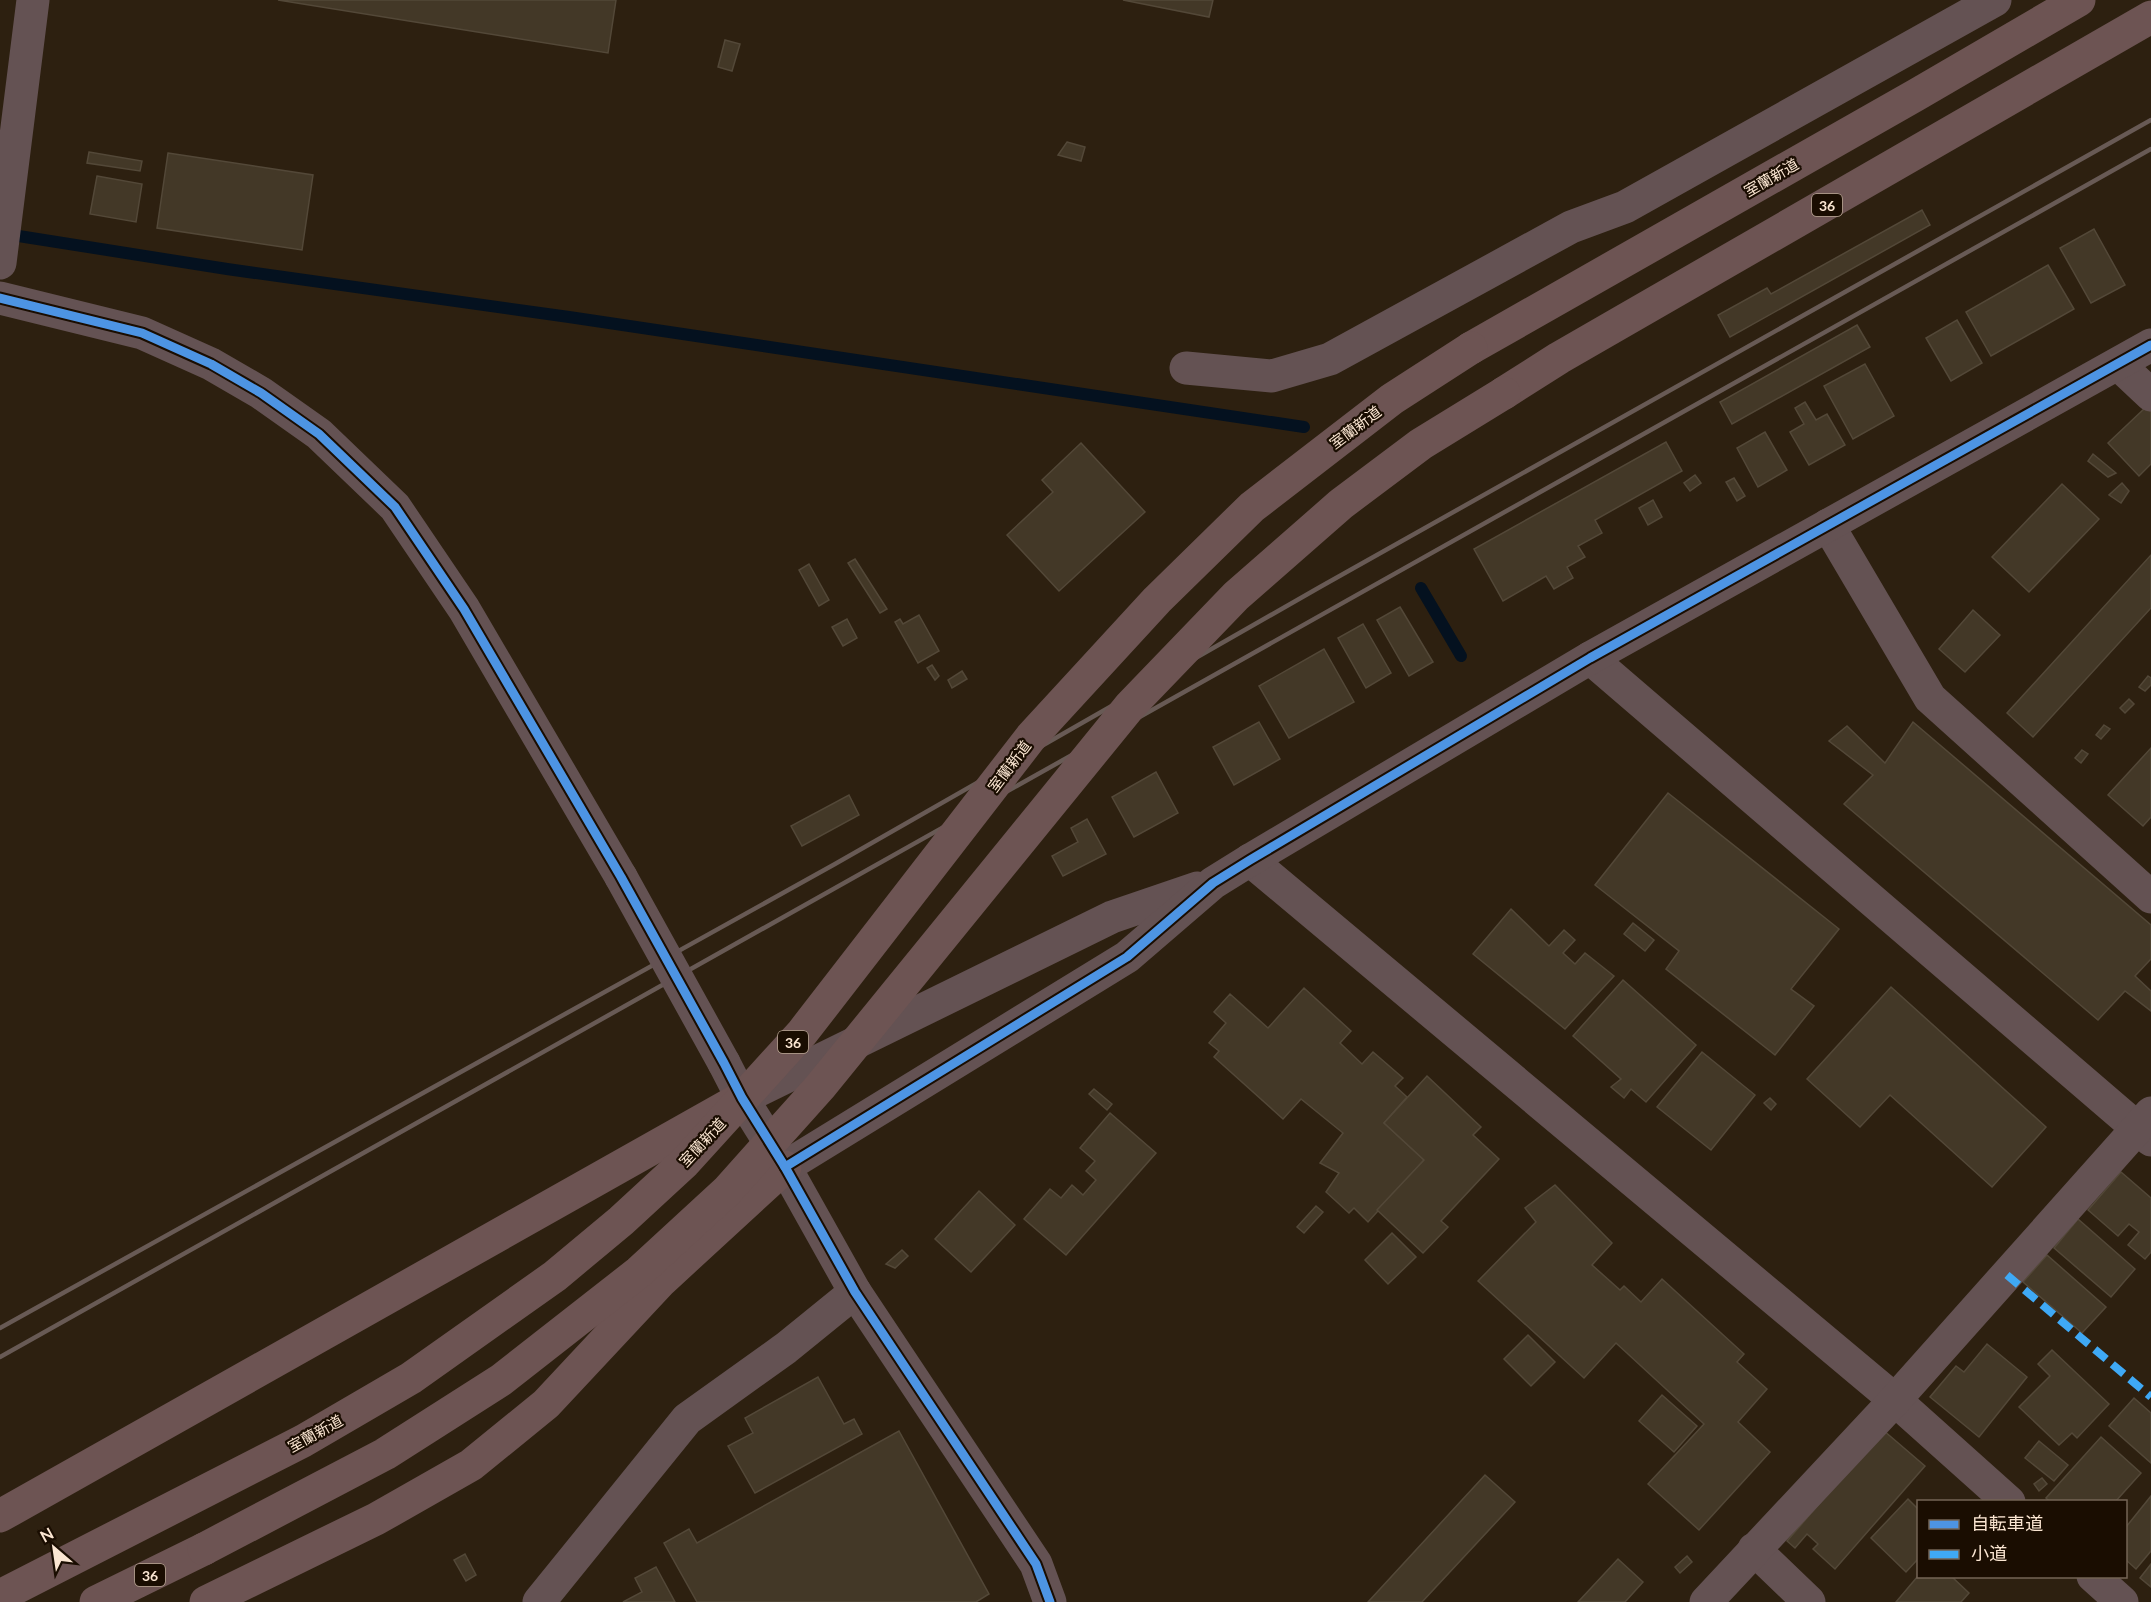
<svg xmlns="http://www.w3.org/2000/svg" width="2151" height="1602" viewBox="0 0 2151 1602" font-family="Lato,'Noto Sans JP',sans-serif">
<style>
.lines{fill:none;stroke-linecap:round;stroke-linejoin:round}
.stream{stroke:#04111f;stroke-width:12}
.building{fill:#433827;stroke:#534838;stroke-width:1.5}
.minor{stroke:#645253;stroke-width:33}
.highway{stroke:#6d5453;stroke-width:33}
.rail{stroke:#685a55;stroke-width:4.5}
.minor-bridge{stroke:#645253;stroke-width:33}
.highway-bridge{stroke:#6d5453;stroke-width:33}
.quiet{stroke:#3fa9f5;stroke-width:8;stroke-dasharray:15 8;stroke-linecap:butt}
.cycleway-casing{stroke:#1a0d01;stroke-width:13}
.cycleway{stroke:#4d94e3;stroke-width:9}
.labels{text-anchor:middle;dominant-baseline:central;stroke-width:4.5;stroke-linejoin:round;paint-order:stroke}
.shield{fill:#1a0d01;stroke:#b8a593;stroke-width:1.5}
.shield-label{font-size:14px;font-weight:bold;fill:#fbe6d2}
.street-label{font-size:15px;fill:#fbe6d2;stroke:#1a0d01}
</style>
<rect width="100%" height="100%" fill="#2d2010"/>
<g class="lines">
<g class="stream">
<polyline points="6,234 227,269 569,317 1304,427"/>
<polyline points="1421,588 1461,656"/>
</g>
</g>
<g class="building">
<polygon points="278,0 616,0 608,53"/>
<polygon points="1123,0 1213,0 1209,17"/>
<polygon points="725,40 740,44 732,71 718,67"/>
<polygon points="1067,142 1085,147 1081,161 1058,155"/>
<polygon points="89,152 142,161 140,171 87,163"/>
<polygon points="168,153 313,175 302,250 157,228"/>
<polygon points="97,176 142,184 136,222 90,214"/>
<polygon points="1922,210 1930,225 1730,337 1718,315 1767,288 1771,294"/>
<polygon points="2094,229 2125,285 2091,303 2060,248"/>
<polygon points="2048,265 2074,309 1991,356 1966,312"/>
<polygon points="1957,320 1982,363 1951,381 1926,338"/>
<polygon points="1857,325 1870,347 1732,424 1720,402"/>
<polygon points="1865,364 1894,416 1853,439 1824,386"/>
<polygon points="1805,402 1816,420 1827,414 1845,445 1809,465 1790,432 1804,424 1795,408"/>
<polygon points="2146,407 2151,412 2151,464 2139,476 2108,443"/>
<polygon points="1765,432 1787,470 1758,487 1737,448"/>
<polygon points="1666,442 1682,471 1595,520 1602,533 1578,546 1585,557 1567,567 1573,578 1554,589 1546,576 1503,601 1474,549"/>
<polygon points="1081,443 1145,512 1059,591 1007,535 1053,492 1042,480"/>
<polygon points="2093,454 2116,473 2108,477 2088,461"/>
<polygon points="1695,475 1701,483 1690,491 1684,483"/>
<polygon points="1734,478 1745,496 1737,501 1726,482"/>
<polygon points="2122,483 2129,491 2121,503 2109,495"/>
<polygon points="2062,484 2099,519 2029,592 1992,557"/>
<polygon points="1653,500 1662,517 1648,525 1639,508"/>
<polygon points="2151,555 2151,608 2033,737 2007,713"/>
<polygon points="855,559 887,609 880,613 848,563"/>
<polygon points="809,564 829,600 819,606 799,570"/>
<polygon points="1400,607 1433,662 1409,676 1377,620"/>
<polygon points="1973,610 2000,635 1965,672 1939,649"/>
<polygon points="919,615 939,651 918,663 895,622 900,619 903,624"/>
<polygon points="847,619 857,638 843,646 832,627"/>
<polygon points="1363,624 1391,673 1366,688 1338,638"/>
<polygon points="1324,649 1354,702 1289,738 1259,686"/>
<polygon points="932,665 939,676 935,680 927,668"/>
<polygon points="962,671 967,679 952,688 948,680"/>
<polygon points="2148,676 2151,678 2151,685 2145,691 2139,687"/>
<polygon points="2129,699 2134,704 2125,713 2120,708"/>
<polygon points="1259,722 1280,759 1234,785 1213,747"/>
<polygon points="1913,722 2151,925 2151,959 2135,976 2151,991 2151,1011 2125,991 2098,1020 1844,804 1873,775 1829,741 1847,726 1885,763"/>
<polygon points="2104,725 2110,729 2101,739 2096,735"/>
<polygon points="2151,748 2151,817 2143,826 2108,795"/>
<polygon points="2082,750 2088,754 2081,763 2075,758"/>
<polygon points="1156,772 1178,813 1134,837 1112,797"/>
<polygon points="1668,793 1839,929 1791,989 1814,1006 1775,1055 1666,969 1679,951 1595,885"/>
<polygon points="849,795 859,815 802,846 791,826"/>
<polygon points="1087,819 1106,854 1063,876 1052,856 1078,842 1071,828"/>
<polygon points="1511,909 1549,946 1564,930 1575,940 1563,953 1575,964 1585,953 1614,976 1565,1029 1473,954"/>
<polygon points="1633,923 1654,940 1645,951 1624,934"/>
<polygon points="1623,980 1696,1045 1646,1102 1631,1089 1624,1098 1611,1087 1621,1079 1573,1036"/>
<polygon points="1891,987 2046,1127 1992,1187 1890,1095 1860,1127 1807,1079"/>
<polygon points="1304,988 1351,1031 1340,1043 1362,1064 1373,1052 1403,1078 1395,1086 1407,1097 1384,1123 1424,1160 1368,1222 1354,1208 1349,1213 1326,1192 1339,1173 1320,1163 1343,1133 1301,1099 1283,1119 1214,1057 1219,1051 1209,1043 1226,1023 1214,1012 1230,994 1268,1028"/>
<polygon points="1702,1052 1755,1095 1711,1150 1657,1107"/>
<polygon points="1427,1076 1481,1127 1473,1135 1499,1159 1441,1221 1448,1227 1423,1253 1377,1210 1424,1160 1384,1123"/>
<polygon points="1094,1089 1112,1104 1107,1110 1089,1094"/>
<polygon points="1770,1098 1776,1104 1771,1110 1764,1103"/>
<polygon points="1110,1113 1156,1153 1066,1255 1024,1219 1050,1189 1061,1198 1072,1185 1083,1195 1096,1180 1086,1171 1095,1161 1080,1148"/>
<polygon points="2121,1172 2151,1198 2151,1252 2145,1259 2128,1245 2139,1232 2129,1224 2118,1236 2088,1210"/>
<polygon points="1555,1185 1612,1243 1592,1265 1620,1290 1624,1286 1641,1302 1662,1279 1744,1354 1737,1362 1767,1389 1738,1422 1770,1452 1699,1530 1648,1484 1704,1424 1616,1343 1584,1378 1478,1281 1536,1222 1525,1208"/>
<polygon points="979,1191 1015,1225 971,1272 935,1239"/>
<polygon points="1316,1206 1323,1212 1304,1233 1297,1227"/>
<polygon points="2078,1219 2135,1269 2111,1297 2054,1248"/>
<polygon points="1392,1233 1416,1257 1388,1284 1365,1260"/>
<polygon points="902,1250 908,1256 895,1268 886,1264"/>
<polygon points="2047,1255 2106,1307 2082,1333 2023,1282"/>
<polygon points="1528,1335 1555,1362 1531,1386 1504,1359"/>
<polygon points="1987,1344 2027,1377 1979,1437 1930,1397 1956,1366 1964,1372"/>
<polygon points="2052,1350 2109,1404 2077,1438 2072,1433 2059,1445 2019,1407 2050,1376 2038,1364"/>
<polygon points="818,1377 844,1424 854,1419 862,1434 755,1493 728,1446 753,1433 745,1418"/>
<polygon points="1662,1395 1697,1426 1674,1452 1639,1421"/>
<polygon points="2134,1398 2151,1413 2151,1463 2109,1426"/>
<polygon points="1883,1430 1925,1466 1835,1569 1813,1549 1818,1544 1807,1534 1795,1548 1787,1541"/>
<polygon points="899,1431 989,1594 976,1602 697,1602 664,1543 689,1529 697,1543"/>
<polygon points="2101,1437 2141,1473 2115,1502 2050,1502 2046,1498"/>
<polygon points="2039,1441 2068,1465 2054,1481 2025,1458"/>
<polygon points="1485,1475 1515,1502 1422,1602 1368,1602"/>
<polygon points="2042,1478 2047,1484 2039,1491 2034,1484"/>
<polygon points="2151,1496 2151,1551 2136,1569 2126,1560 2126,1527"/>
<polygon points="1908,1499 1918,1509 1918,1559 1906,1572 1871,1538"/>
<polygon points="465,1554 476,1575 466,1581 454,1560"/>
<polygon points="1687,1556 1692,1562 1680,1573 1675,1567"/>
<polygon points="1618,1559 1643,1582 1625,1602 1578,1602"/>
<polygon points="2151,1564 2151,1587 2140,1578"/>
<polygon points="656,1567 675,1602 623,1602 642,1592 635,1578"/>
<polygon points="1918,1576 1951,1576 1969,1593 1961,1602 1896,1602"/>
</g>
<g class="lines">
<g class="minor">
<polyline points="0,263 33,0"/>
<polyline points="0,298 142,333 211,364 261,393 319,434 395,507 464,609 621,877"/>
<polyline points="2118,364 2151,395"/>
<polyline points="1186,368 1272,376 1330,359 1571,227 1625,207 1995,0"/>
<polyline points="1828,525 1930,698 2151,897"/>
<polyline points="1590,658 2151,1140"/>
<polyline points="1250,860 1895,1400 2009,1502"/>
<polyline points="724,1063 742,1098 785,1167 855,1292 1036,1564 1050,1602"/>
<polyline points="743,1098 1112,917 1197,888"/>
<polyline points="785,1167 1127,957 1213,883 1250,860 1590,658 2151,345"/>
<polyline points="1754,1549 1809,1602"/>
<polyline points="2093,1576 2122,1602"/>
<polyline points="539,1602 687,1419 786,1348 855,1292"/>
<polyline points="1706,1602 1895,1400 2151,1113"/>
</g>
<g class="highway">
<polyline points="1471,348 1916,95 2079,0"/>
<polyline points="1504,393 1559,358 2151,17"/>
<polyline points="0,1516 738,1100"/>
<polyline points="96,1602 204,1549"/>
<polyline points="206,1602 376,1519 471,1465 546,1404 661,1281 785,1167"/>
</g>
<g class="rail">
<polyline points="0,1328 835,864 1320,587 2151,120"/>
<polyline points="0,1357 2151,149"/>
</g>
<polyline class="minor-bridge" points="621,877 724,1063"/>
<g class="highway-bridge">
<polyline points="204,1549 385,1454 501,1380 639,1272 727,1191 820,1087 1130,706 1236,596 1341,504 1421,444 1504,393"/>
<polyline points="0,1596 303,1441 411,1378 555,1276 621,1221 685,1162 802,1033 1031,737 1157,600 1252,507 1392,399 1471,348"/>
</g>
<polyline class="quiet" points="2007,1275 2151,1397"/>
<g class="cycleway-casing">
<g id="cycleway">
<polyline points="0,298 142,333 211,364 261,393 319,434 395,507 464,609 621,877 724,1063 742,1098 785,1167 855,1292 1036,1564 1050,1602"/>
<polyline points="785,1167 1127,957 1213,883 1250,860 1590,658 2151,345"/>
</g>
</g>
<use href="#cycleway" class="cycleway"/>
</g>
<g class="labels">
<g class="shield">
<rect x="1812" y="194" width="30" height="22" rx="4.5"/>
<rect x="778" y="1031" width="30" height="22" rx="4.5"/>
<rect x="135" y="1564" width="30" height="22" rx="4.5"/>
</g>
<g class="shield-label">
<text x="1827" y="205">36</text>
<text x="793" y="1042">36</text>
<text x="150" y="1575">36</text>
</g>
<g class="street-label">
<text transform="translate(1771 177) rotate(-30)">室蘭新道</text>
<text transform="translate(1355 427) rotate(-37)">室蘭新道</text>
<text transform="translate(1009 766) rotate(-53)">室蘭新道</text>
<text transform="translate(702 1142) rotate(-47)">室蘭新道</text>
<text transform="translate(315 1433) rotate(-29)">室蘭新道</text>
</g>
</g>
<rect x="1917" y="1500" width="210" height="78" fill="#1a0d01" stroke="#746455" stroke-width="1.5"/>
<rect x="1929" y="1520" width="30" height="9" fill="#4d94e3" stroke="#746455" stroke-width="1.5"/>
<text x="1971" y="1530" font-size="18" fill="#fbe6d2">自転車道</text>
<rect x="1929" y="1550" width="30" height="9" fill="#3fa9f5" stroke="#746455" stroke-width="1.5"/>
<text x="1971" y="1560" font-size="18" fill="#fbe6d2">小道</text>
<g transform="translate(54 1548) rotate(331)" stroke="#1a0d01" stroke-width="4.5" paint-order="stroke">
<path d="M0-4.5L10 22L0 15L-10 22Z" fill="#fbe6d2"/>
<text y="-9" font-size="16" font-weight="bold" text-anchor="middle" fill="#fbe6d2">N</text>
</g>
</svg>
